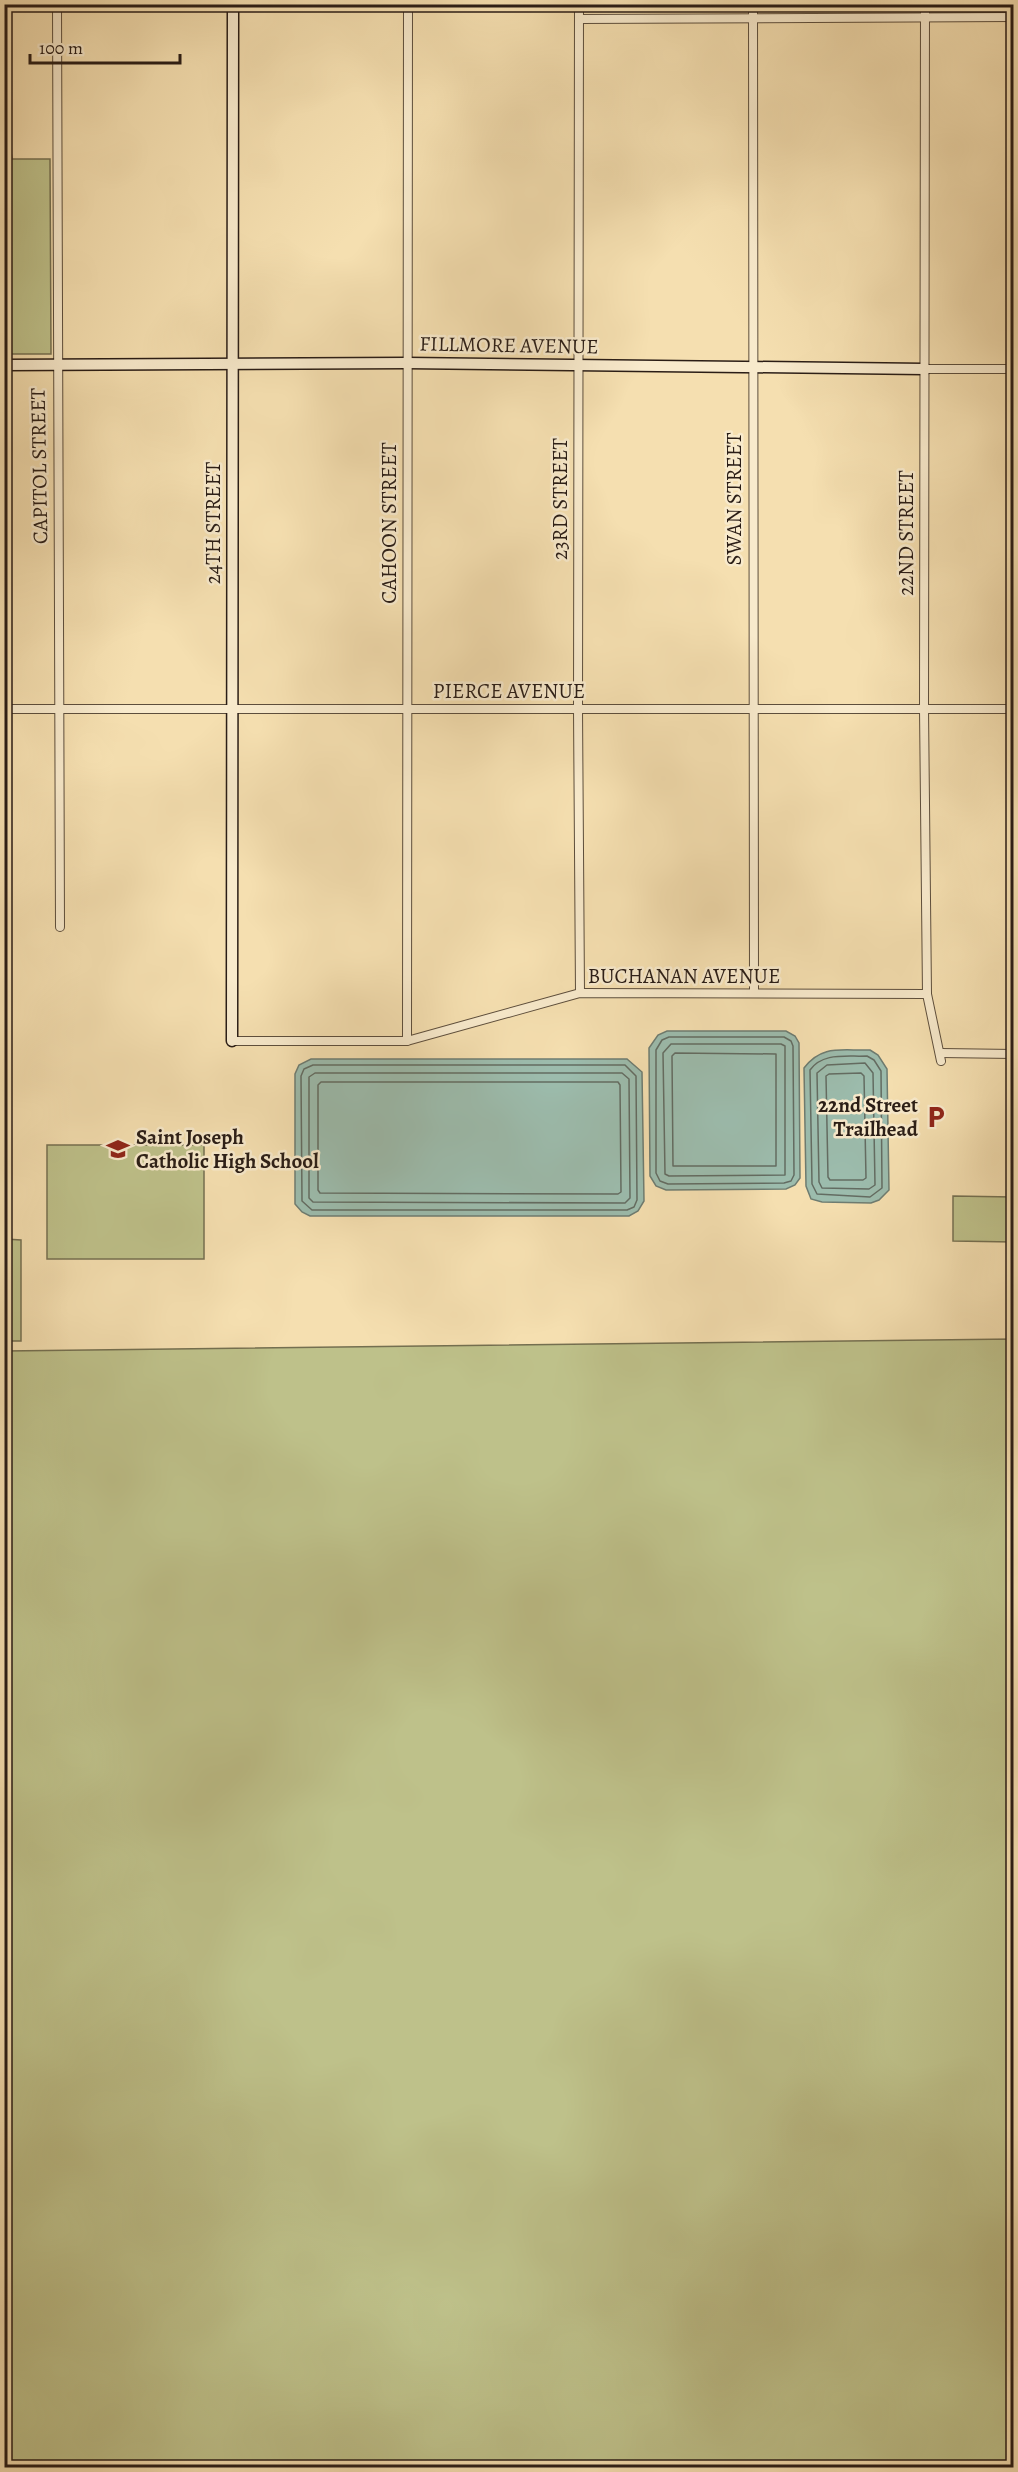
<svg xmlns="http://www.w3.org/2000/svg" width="1018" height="2472" viewBox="0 0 1018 2472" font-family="Alegreya,serif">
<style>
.green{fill:#bec18a;stroke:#746f50;stroke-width:1.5}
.water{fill:#9cbcad;stroke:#6e7c71;stroke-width:1.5}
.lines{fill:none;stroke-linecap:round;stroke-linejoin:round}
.shore{stroke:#636c62;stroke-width:1.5}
.street-casing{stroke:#5d4e3c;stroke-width:10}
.secondary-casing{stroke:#2a1d16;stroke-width:13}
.street{stroke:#f8eacc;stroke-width:8}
.secondary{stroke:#f8eacc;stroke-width:10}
.labels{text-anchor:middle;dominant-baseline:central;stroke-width:5;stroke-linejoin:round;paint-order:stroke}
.street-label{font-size:21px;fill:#2a1d16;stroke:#f8eacc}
.poi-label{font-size:21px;font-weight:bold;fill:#2a1d16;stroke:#f8eacc;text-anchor:end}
</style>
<rect width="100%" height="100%" fill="#f5dfb0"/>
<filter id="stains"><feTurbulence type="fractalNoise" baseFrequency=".00333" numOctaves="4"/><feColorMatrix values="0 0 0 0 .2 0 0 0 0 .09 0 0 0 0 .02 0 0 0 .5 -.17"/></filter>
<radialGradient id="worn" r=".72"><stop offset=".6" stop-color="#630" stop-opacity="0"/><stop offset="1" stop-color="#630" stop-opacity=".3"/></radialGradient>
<g class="green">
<polygon points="4,152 11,152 12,159 50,159 51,354 5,354"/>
<rect x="47" y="1145" width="157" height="114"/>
<polygon points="953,1196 1013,1197 1013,1242 953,1241"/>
<polygon points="5,1239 21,1240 21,1341 5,1341"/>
<polygon points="1013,1339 1013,2467 5,2467 5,1351"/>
</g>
<g class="water">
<polygon points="667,1031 786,1031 795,1036 799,1043 800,1178 795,1185 786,1189 666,1190 656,1186 650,1176 649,1048 658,1035"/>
<path d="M870,1050L878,1055L887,1069L889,1190L879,1200L871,1203L822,1202L811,1199L806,1186L804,1068C822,1044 842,1051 870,1050Z"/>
<polygon points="311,1059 627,1059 642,1072 644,1201 638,1211 629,1216 310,1216 302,1212 295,1204 295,1074 299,1065"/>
</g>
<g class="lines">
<g class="shore">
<polygon points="669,1037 784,1037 791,1041 793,1046 794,1175 791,1181 784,1183 668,1184 660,1181 656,1173 656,1050 662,1040"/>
<polygon points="671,1044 781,1044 785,1046 785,1175 669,1176 665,1174 663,1053"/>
<polygon points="675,1053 776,1054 776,1166 673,1166 672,1056"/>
<path d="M867,1056L874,1060L881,1071L882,1188L870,1197L817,1194L812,1184L810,1070C823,1052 846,1057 867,1056Z"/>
<polygon points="865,1063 873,1073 875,1185 869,1189 822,1188 819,1182 817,1073 827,1065"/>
<polygon points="313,1065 625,1065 636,1076 637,1200 634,1207 627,1210 312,1210 302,1201 301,1076 304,1069"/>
<polygon points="315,1073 622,1073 629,1079 630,1198 625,1203 313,1202 309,1198 309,1077"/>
<polygon points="861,1073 864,1076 866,1178 863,1180 830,1180 828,1177 826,1076 829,1074"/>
<polygon points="321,1082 618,1082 620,1085 621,1192 618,1194 320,1193 318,1190 318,1085"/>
</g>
<g class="street-casing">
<g id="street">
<polyline points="57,4 60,927"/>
<polyline points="579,4 578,709 580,993"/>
<polyline points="753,4 754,993"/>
<polyline points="925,4 924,709 927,994 941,1061"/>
<polyline points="579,19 1014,17"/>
<polyline points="925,369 1014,369"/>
<polyline points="4,709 1014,709"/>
<polyline points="232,1041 407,1041 580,993 927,994"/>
<polyline points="407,1041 408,4"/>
<polyline points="941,1053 1014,1054"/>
</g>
</g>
<g class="secondary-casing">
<g id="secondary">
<polyline points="4,365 407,363 925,369"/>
<polyline points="232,1041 233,4"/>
</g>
</g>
<use href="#street" class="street"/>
<use href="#secondary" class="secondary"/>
</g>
<defs>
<g id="parking-bare" transform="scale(1.8)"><path d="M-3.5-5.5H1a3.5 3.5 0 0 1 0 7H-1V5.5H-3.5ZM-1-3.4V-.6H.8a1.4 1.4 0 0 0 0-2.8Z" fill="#8f2418" stroke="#f8eacc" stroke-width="2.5" paint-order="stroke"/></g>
<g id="school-bare" transform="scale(1.8)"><path d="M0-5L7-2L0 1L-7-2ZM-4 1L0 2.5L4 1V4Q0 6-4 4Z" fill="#8f2418" stroke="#f8eacc" stroke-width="2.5" paint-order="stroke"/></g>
</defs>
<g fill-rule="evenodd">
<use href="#parking-bare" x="936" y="1117"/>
<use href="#school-bare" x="118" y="1149"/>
</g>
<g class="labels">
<g class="street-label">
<text transform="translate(509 345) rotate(1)">FILLMORE AVENUE</text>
<text transform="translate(39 466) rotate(-91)">CAPITOL STREET</text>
<text transform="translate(560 499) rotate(-90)">23RD STREET</text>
<text transform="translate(734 499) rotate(-90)">SWAN STREET</text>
<text transform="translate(213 523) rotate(-90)">24TH STREET</text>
<text transform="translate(389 523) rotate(-90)">CAHOON STREET</text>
<text transform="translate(906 533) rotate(-90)">22ND STREET</text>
<text x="509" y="691">PIERCE AVENUE</text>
<text x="684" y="976">BUCHANAN AVENUE</text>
</g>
<g class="poi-label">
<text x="918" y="1105">22nd Street<tspan x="918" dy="24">Trailhead</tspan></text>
<text x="136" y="1137" text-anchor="start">Saint Joseph<tspan x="136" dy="24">Catholic High School</tspan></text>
</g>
</g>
<rect width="1018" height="2472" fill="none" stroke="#f5dfb0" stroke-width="24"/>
<rect x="6" y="6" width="1006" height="2460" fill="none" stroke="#2a1d16" stroke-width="3"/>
<rect x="12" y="12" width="994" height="2448" fill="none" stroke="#2a1d16" stroke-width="1.5"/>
<path d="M30 54v9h150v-9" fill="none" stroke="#2a1d16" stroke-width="3"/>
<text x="39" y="54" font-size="18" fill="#2a1d16" stroke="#f8eacc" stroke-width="4.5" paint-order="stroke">100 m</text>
<rect width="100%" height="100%" filter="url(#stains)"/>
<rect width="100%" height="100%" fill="url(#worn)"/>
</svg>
